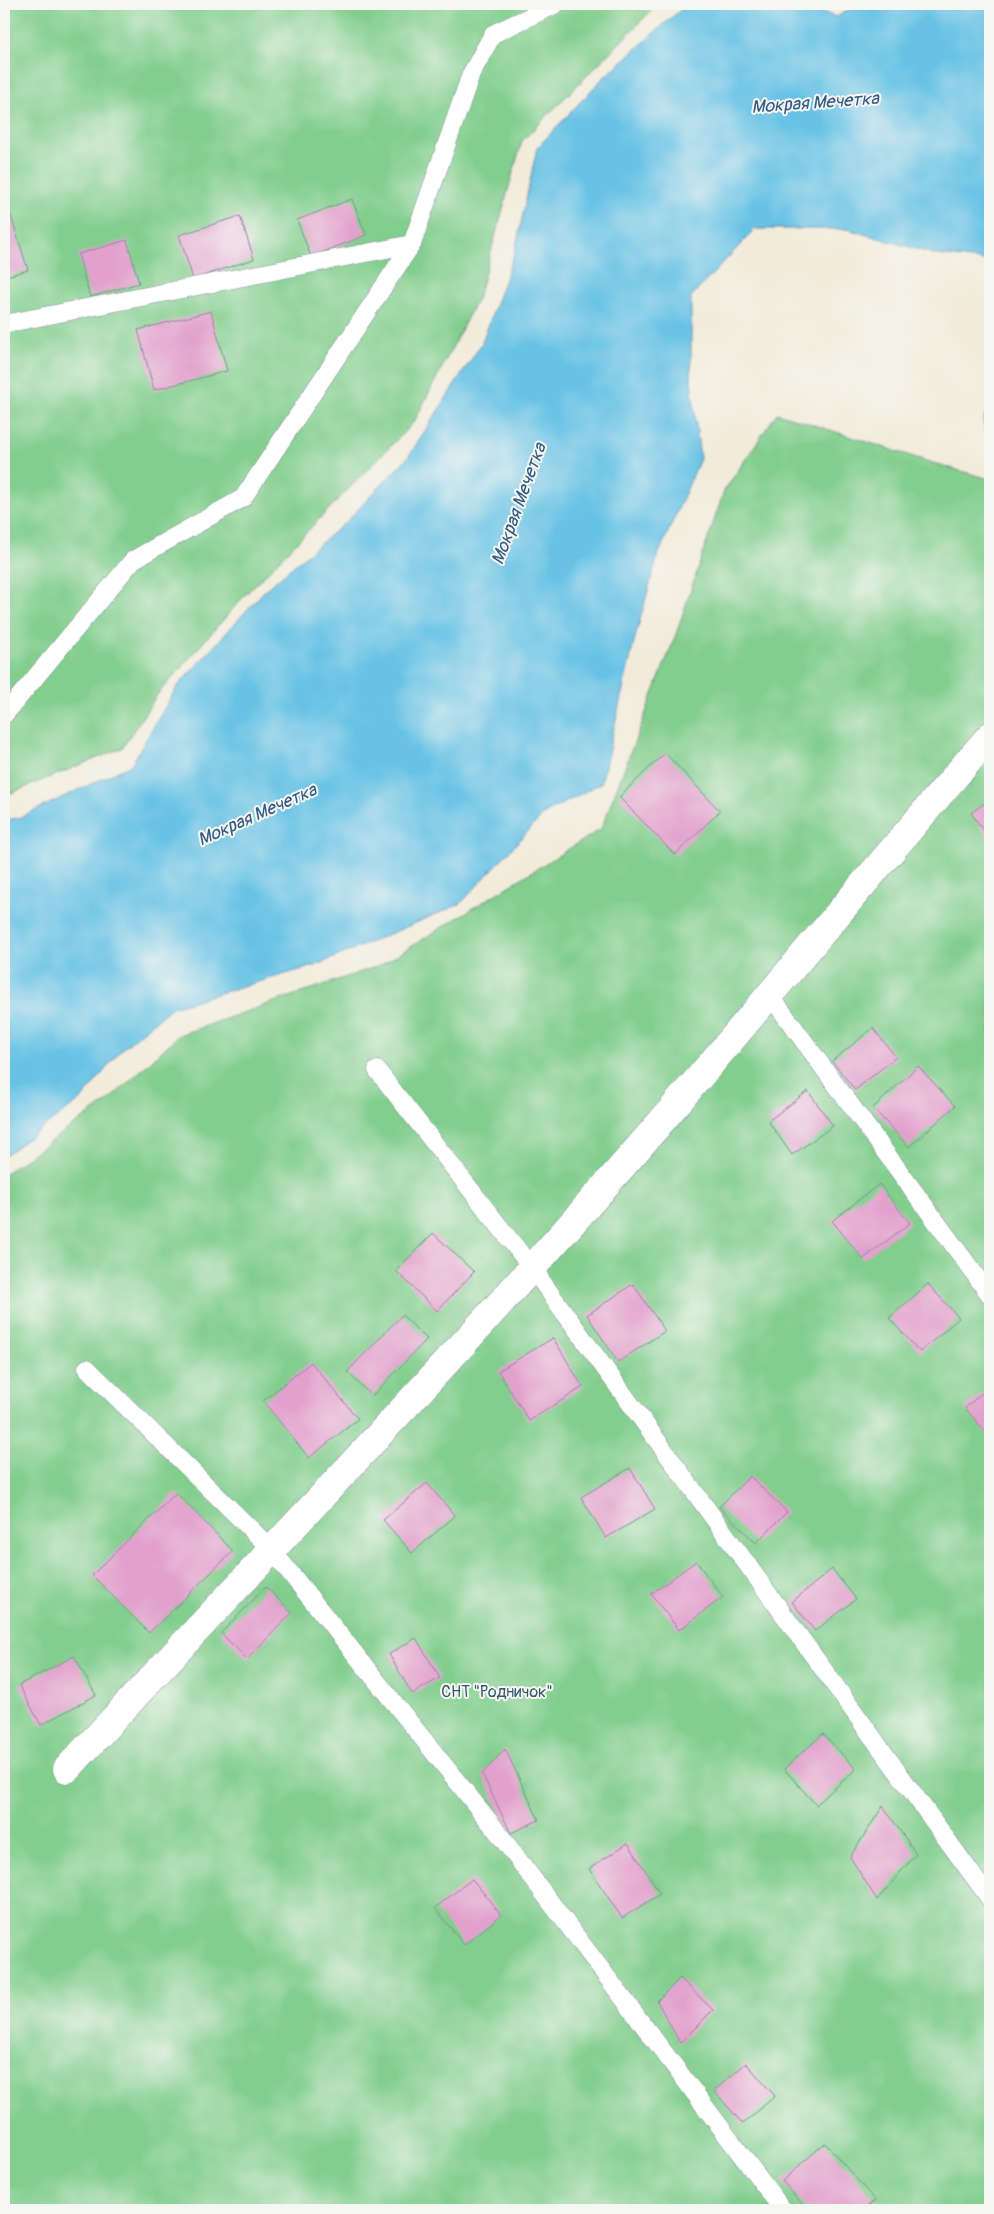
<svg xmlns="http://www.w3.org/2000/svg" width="994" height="2214" viewBox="0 0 994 2214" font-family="Pangolin,sans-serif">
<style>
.green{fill:#81ce8d;stroke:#4e7e76}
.water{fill:#67c2e5;stroke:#4178a2}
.building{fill:#e2a0cc}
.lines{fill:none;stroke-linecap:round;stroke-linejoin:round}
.service-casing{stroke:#868d9c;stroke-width:19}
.minor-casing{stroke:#868d9c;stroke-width:29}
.service{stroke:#fff;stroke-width:18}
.minor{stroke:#fff;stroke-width:28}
.labels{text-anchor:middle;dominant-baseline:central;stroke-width:4;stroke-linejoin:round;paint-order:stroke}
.park-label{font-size:16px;fill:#34576a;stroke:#f6f6f2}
.water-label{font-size:18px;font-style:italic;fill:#325b86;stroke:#f6f6f2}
</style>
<rect width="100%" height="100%" fill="#f6f6f2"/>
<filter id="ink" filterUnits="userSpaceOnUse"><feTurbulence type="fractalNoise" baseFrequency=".02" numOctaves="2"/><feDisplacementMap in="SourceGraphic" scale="10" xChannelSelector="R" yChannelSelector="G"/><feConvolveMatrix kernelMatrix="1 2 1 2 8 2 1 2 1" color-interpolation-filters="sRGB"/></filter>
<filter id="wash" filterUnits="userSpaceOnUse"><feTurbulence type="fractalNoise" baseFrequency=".0096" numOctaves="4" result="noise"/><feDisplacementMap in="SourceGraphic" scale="20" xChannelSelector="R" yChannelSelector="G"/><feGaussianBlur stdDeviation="1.12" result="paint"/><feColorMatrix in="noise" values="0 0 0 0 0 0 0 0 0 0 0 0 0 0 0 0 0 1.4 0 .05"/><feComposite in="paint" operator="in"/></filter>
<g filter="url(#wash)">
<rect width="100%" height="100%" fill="#f2ebd9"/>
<g class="green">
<polygon points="4,4 658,4 522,141 478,297 414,422 245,595 157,695 122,748 4,796"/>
<polygon points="777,413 939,465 990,479 990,2210 4,2210 4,1174 108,1101 179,1035 381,965 601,829 675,637 724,491"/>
</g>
<g class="water">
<polygon points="687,4 806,4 836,17 859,4 990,4 990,261 937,255 847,229 755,229 691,297 691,380 700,459 658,555 636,634 601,783 544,814 460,904 317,965 172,1007 120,1051 82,1099 4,1156 4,820 19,818 131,765 177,687 267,588 346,522 408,457 482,343 515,251 537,148 601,80"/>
<polygon points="990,398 990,448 983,422"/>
</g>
<g id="blocks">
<g class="building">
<polygon points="4,194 28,270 4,277"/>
<polygon points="352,199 366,235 311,257 297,220"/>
<polygon points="240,216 254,259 193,279 179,235"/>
<polygon points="127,240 139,283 90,297 78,254"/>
<polygon points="211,311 227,371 154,390 138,330"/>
<polygon points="665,753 720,811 675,855 619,797"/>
<polygon points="990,799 990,839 971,813"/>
<polygon points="873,1028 896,1057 855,1090 832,1061"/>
<polygon points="918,1066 955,1106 909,1147 873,1108"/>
<polygon points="808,1091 833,1126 792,1155 768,1121"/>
<polygon points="879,1184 910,1223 863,1259 832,1221"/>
<polygon points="433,1233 474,1272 437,1311 396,1271"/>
<polygon points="633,1284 665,1331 618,1362 587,1315"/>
<polygon points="928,1284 959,1318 920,1352 889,1318"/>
<polygon points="402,1315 427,1339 372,1396 347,1372"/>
<polygon points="553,1338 583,1387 529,1421 498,1371"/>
<polygon points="311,1362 358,1419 309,1458 263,1401"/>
<polygon points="990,1386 990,1437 965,1408"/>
<polygon points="630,1468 655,1509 606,1538 581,1497"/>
<polygon points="750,1476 787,1512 756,1543 719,1507"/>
<polygon points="427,1483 455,1516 412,1553 383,1520"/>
<polygon points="176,1493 233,1551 149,1633 92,1575"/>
<polygon points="696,1561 723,1597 679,1630 651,1594"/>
<polygon points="832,1569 856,1599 815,1631 792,1602"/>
<polygon points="266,1587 292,1613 247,1659 221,1633"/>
<polygon points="416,1638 440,1678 412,1694 389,1654"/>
<polygon points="74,1656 96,1695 41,1725 19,1685"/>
<polygon points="823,1734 856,1769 816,1805 784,1769"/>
<polygon points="505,1749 539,1820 511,1833 482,1774"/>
<polygon points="883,1806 916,1854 877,1900 850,1857"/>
<polygon points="628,1843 660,1894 622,1918 589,1869"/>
<polygon points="472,1879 501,1915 464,1945 435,1908"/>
<polygon points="680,1978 713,2010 680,2043 657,2001"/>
<polygon points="746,2063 775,2096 743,2124 714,2091"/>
<polygon points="825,2143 875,2200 863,2210 808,2210 782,2181"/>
</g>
</g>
</g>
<g filter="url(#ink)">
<use href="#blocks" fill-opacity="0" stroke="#868d9c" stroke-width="1"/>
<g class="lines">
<g class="service-casing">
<g id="service">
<polyline points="4,324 412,244"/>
<polyline points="4,715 133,560 243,498 412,244 471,74 493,34 556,4"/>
<polyline points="770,995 990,1295"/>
<polyline points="377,1070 532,1268 990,1899"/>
<polyline points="87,1368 271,1549 496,1830 783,2210"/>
</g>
</g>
<g class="minor-casing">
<path id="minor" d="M67,1769C222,1602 379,1438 531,1269C689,1095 836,913 990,736"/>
</g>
<use href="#service" class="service"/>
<use href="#minor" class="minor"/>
</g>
</g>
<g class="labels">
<g class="park-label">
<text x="497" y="1692">СНТ "Родничок"</text>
</g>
<g class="water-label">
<text transform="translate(815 103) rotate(-4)">Мокрая Мечетка</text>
<text transform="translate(519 504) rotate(-70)">Мокрая Мечетка</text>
<text transform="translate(257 815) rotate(-24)">Мокрая Мечетка</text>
</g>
</g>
<rect width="994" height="2214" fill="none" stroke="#f6f6f2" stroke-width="20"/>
</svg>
